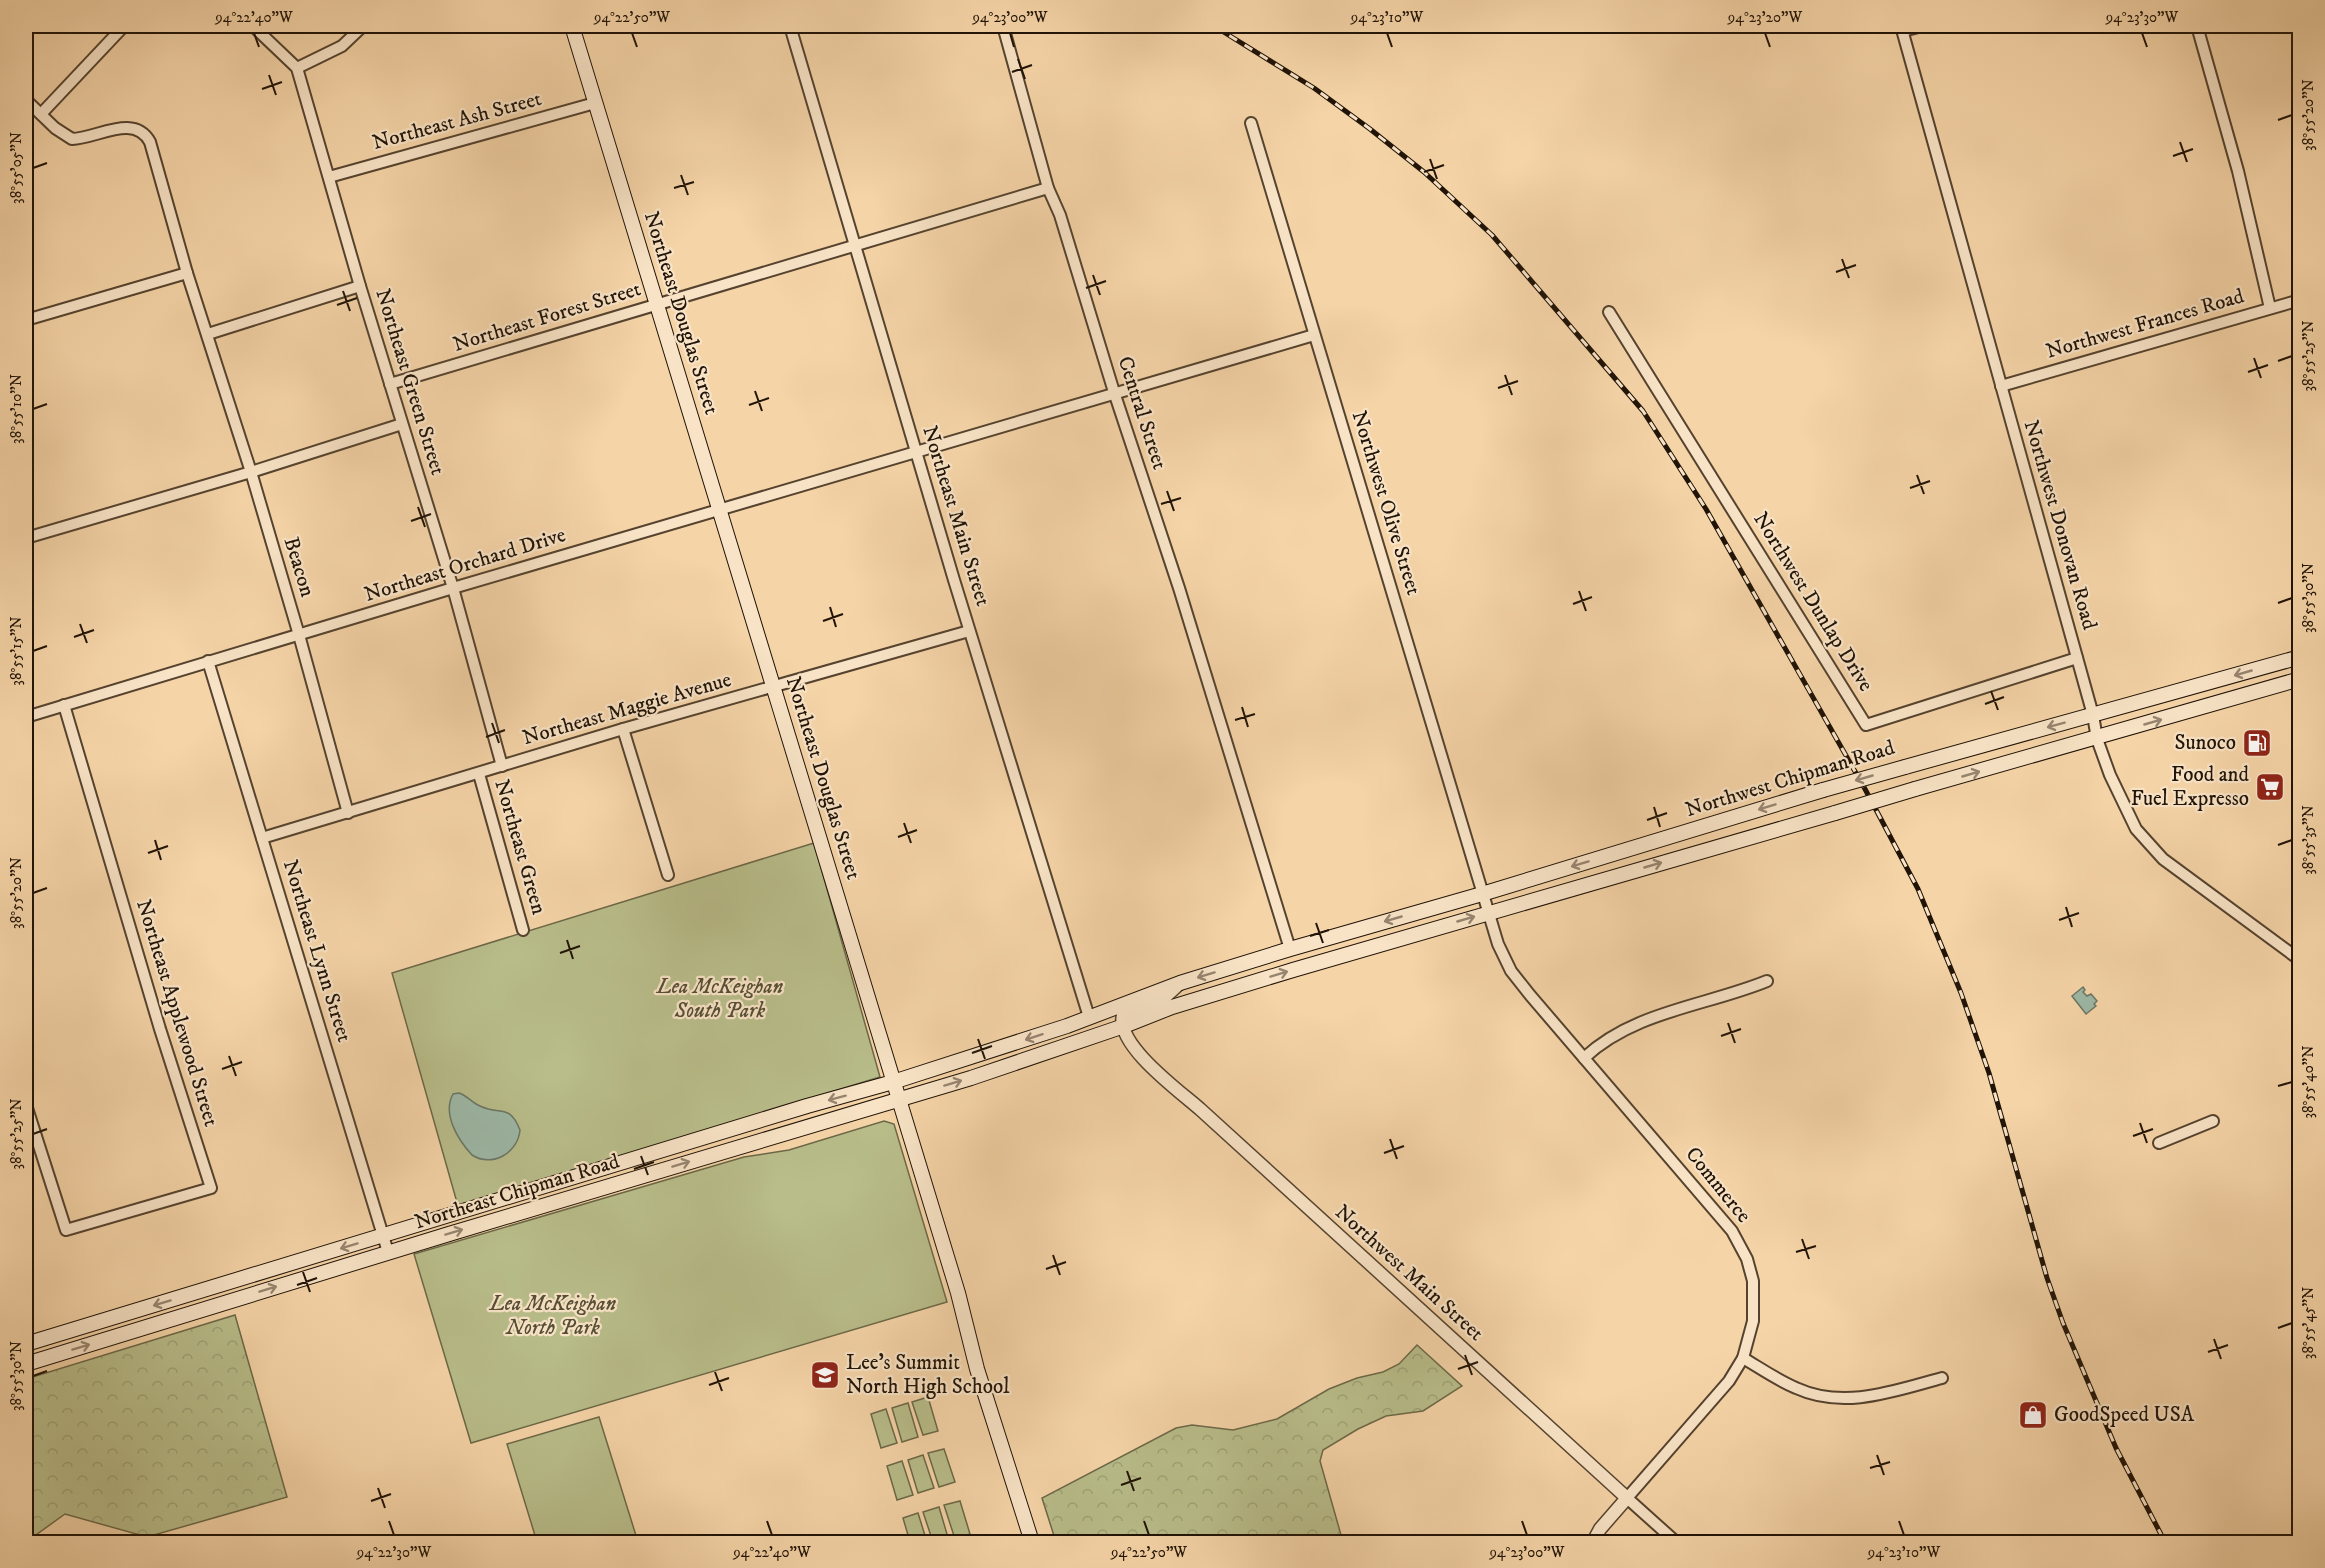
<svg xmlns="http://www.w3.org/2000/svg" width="2325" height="1568" viewBox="0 0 2325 1568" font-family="'IM FELL DW Pica',serif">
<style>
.green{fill:#b8bd8a;stroke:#6c6848;stroke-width:1.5}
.forest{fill:url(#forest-crowns);stroke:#6c6848;stroke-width:1.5}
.water{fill:#9cb8a6;stroke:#6a7666;stroke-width:1.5}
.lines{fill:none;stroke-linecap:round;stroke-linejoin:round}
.minor-casing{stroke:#55432f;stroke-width:14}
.tertiary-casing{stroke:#55432f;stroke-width:15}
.secondary-casing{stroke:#201307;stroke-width:16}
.minor{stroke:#f8e3c6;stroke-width:10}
.tertiary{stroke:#f8e3c6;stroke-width:12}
.secondary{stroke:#f8e3c6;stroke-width:14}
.rail-casing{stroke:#201307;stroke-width:5}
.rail{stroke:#f8e3c6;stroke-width:3;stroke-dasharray:9;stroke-linecap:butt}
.secondary-bridge-casing{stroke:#201307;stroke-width:16;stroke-linecap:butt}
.secondary-bridge{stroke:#f8e3c6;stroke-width:14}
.oneway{stroke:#978570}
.ticks{fill:none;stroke:#201307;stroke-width:2}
.labels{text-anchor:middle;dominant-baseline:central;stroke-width:4.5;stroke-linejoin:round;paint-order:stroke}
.street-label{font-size:21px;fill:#201307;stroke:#f8e3c6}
.poi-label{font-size:21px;fill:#201307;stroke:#f8e3c6;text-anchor:end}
.park-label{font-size:21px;font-style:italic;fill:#554e35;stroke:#f8e3c6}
.neatline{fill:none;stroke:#201307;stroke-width:2}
.ticks-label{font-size:15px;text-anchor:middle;fill:#201307}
</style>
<defs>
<pattern id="forest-crowns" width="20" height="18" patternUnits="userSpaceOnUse" patternTransform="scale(1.5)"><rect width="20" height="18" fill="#b8bd8a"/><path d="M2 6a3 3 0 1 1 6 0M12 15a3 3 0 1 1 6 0" fill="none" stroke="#9ea276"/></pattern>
</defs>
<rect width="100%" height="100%" fill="#f5d4a7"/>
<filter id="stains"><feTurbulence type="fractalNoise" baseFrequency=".00333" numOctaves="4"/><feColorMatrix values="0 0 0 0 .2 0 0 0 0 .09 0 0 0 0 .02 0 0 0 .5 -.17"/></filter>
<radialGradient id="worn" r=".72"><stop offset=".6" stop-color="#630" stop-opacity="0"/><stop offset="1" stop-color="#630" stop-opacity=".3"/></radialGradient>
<g class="green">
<polygon points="814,843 880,1077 458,1206 392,973"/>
<polygon points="884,1121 894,1124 947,1302 471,1443 414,1254 744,1157 789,1150"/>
<polygon points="928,1397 938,1431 923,1435 912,1402"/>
<polygon points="908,1403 918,1437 902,1442 892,1408"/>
<polygon points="886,1409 897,1443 881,1448 871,1414"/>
<polygon points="599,1417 638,1542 537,1542 507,1444"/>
<polygon points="944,1449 955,1482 939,1487 928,1453"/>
<polygon points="923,1455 934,1488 918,1493 908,1460"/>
<polygon points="902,1461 913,1495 897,1500 887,1466"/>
<polygon points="960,1501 970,1534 955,1539 944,1505"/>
<polygon points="939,1507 949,1541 933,1542 923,1512"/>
<polygon points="918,1513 927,1542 910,1542 903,1518"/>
</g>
<g class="forest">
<polygon points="235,1315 287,1497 147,1537 65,1514 26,1542 26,1379"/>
<polygon points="1417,1345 1462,1386 1423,1411 1386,1416 1358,1429 1323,1450 1320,1461 1343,1542 1056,1542 1042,1498 1176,1428 1192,1425 1233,1430 1277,1419 1329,1389 1357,1378 1383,1372 1399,1364"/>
</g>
<g class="water">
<polygon points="2083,987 2085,990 2083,992 2087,996 2091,994 2097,1001 2094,1004 2096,1006 2086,1014 2072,996"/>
<path d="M459,1093C468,1096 472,1103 480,1106C501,1116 509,1103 520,1130C518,1153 492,1168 472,1155C458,1140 442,1114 453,1094Z"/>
</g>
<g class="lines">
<g class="minor-casing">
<g id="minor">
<polyline points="253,26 297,68 360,286 453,588 502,766"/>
<polyline points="790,26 954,580 1089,1017"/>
<polyline points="1003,26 1048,188 1060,215 1114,392 1179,588 1290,949"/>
<polyline points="1901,26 2093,715 2097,739 2110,775 2136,829 2163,859 2300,960"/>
<polyline points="2197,26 2238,171 2270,308"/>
<polyline points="1903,31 1922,26"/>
<polyline points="297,68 342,46 363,26"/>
<path d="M26,100L55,128L72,139C98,138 134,113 150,142L187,273L251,472L299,635L348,813"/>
<polyline points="41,114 124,26"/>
<polyline points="1251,123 1498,944 1511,971 1530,995 1732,1231 1747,1259 1753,1281 1753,1321 1743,1358 1729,1381 1627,1498 1676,1542"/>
<polyline points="329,177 595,103"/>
<polyline points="1609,312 1866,725 2077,658"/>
<polyline points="26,320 187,273"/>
<polyline points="208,334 360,286"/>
<polyline points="390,384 1048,188"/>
<polyline points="2001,386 2300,300"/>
<polyline points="26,538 251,472 402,424"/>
<polyline points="208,661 388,1252"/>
<polyline points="26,717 453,588 1314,335"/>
<polyline points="623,729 668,875"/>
<polyline points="479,774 523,930"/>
<polyline points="262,838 623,729 969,631"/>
<path d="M1584,1058C1634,1011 1706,1006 1767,981"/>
<polyline points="26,1105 66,1230 211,1188 160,1029 64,705"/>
<polyline points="2159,1143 2213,1121"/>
<path d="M1743,1358C1760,1368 1777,1380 1796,1388C1844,1410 1894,1391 1942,1378"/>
</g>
</g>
<g class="tertiary-casing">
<path id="tertiary" d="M1179,984L1165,997L1123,1015C1115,1045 1181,1092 1201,1110L1627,1498L1600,1529L1593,1542"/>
</g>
<g class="secondary-casing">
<g id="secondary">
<polyline points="572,26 958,1293 977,1369 1032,1542"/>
<polyline points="1905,767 2300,657"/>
<polyline points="1915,789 2300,679"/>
<polyline points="26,1344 807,1106 893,1082 1067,1026 1180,983 1290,949 1482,894 1823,790"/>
<polyline points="26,1364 449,1234 971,1078 1124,1026 1172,1007 1293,970 1835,813"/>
</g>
</g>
<use href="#minor" class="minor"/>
<use href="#tertiary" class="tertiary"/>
<use href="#secondary" class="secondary"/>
<g class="rail-casing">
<polyline id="rail" points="1214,26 1314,88 1370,129 1424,172 1492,235 1643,411 1706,509 1865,789 1918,889 1961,993 1989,1073 2047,1278 2063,1323 2116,1448 2165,1542"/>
</g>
<use href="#rail" class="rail"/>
<g class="secondary-bridge-casing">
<g id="secondary-bridge">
<polyline points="1823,790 1905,767"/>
<polyline points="1835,813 1915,789"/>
</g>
</g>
<use href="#secondary-bridge" class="secondary-bridge"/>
</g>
<defs><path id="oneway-shaft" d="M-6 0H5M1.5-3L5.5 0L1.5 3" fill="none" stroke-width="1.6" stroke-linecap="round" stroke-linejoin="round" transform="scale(1.5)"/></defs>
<g class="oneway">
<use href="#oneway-shaft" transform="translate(2243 673) rotate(164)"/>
<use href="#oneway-shaft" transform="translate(2153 722) rotate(-16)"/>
<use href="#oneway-shaft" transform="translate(2056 725) rotate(165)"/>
<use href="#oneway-shaft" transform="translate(1971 774) rotate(-16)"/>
<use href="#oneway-shaft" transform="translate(1864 778) rotate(164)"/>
<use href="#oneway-shaft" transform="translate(1767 807) rotate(163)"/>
<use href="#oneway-shaft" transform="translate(1580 864) rotate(163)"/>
<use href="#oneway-shaft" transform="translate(1653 865) rotate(-16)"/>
<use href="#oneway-shaft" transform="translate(1393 919) rotate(164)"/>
<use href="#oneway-shaft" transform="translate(1466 919) rotate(-16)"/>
<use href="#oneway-shaft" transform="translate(1279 974) rotate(-17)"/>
<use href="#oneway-shaft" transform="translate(1206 975) rotate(163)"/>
<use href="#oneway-shaft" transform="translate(1034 1037) rotate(162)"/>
<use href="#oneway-shaft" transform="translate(953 1083) rotate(-17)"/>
<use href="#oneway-shaft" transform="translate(837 1098) rotate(165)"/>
<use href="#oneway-shaft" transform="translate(681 1164) rotate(-17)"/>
<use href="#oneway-shaft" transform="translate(454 1232) rotate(-17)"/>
<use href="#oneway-shaft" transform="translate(349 1246) rotate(163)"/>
<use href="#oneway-shaft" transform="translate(268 1289) rotate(-17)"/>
<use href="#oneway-shaft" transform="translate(162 1303) rotate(163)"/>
<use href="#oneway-shaft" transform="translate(81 1347) rotate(-17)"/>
</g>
<path class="ticks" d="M254,33L259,47M632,33L637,47M1010,33L1014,47M1387,33L1392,47M1765,33L1770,47M2142,33L2147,47M1018,59L1025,79M1012,72L1032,65M269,75L276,95M262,89L282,82M2278,120L2292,115M2180,142L2187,162M2173,156L2193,149M1430,159L1437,179M33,168L47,163M1424,172L1444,165M681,175L688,195M674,188L694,182M1842,259L1849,278M1836,272L1856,265M1093,275L1100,295M1086,288L1106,281M343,291L350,311M337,305L357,298M2254,358L2261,378M2278,361L2292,356M2248,372L2268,365M1505,375L1512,395M1498,388L1518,381M755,391L762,411M749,405L769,398M33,409L47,404M1917,475L1924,494M1910,488L1930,481M1167,491L1174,511M1161,504L1181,498M418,507L425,527M411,521L431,514M1579,591L1586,611M2278,603L2292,598M1573,604L1592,597M830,607L836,627M823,621L843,614M80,624L87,643M74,637L94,630M33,651L47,646M1991,691L1998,710M1985,704L2004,697M1242,707L1248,727M1235,720L1255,714M492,723L499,743M486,737L505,730M1654,807L1660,827M1647,820L1667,813M904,823L911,843M898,837L917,830M155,840L161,860M2278,845L2292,840M148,853L168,846M33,893L47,888M2066,907L2072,927M2059,920L2079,913M1316,923L1323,943M1310,936L1329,930M567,940L573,959M560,953L580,946M1728,1023L1735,1043M1721,1036L1741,1029M978,1039L985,1059M972,1053L992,1046M229,1056L236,1076M222,1069L242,1062M2278,1086L2292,1082M2140,1123L2147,1143M33,1134L47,1129M2133,1136L2153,1129M1390,1139L1397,1159M1384,1153L1404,1146M641,1156L648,1175M634,1169L654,1162M1802,1239L1809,1259M1796,1252L1816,1246M1053,1255L1060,1275M1046,1269L1066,1262M303,1272L310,1292M297,1285L317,1278M2278,1328L2292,1323M2214,1339L2221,1359M2208,1352L2228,1345M1465,1355L1472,1375M1458,1369L1478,1362M715,1372L722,1391M33,1376L47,1371M709,1385L729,1378M1877,1455L1884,1475M1870,1468L1890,1462M1127,1471L1134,1491M1121,1485L1141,1478M378,1488L385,1508M371,1501L391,1494M389,1521L394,1535M767,1521L772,1535M1144,1521L1149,1535M1522,1521L1527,1535M1899,1521L1904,1535"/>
<defs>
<g id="fuel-square" transform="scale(1.5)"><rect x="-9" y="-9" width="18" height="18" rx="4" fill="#8f2418" stroke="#f8e3c6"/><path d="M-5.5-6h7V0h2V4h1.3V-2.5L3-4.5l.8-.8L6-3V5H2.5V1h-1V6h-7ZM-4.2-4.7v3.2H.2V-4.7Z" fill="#fff"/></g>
<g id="supermarket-square" transform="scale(1.5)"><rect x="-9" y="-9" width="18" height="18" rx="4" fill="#8f2418" stroke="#f8e3c6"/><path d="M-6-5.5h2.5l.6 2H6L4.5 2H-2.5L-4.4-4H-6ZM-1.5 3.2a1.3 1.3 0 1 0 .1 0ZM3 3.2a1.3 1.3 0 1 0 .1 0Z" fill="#fff"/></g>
<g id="school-square" transform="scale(1.5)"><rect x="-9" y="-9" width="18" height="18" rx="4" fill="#8f2418" stroke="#f8e3c6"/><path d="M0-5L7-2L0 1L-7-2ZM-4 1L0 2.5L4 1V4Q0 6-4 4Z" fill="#fff"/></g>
<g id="shop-square" transform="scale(1.5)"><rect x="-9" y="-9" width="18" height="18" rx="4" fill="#8f2418" stroke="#f8e3c6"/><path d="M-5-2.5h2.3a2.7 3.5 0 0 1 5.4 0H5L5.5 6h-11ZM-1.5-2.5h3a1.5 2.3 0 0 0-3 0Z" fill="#fff"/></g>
</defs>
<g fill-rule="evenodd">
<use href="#fuel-square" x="2257" y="743"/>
<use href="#supermarket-square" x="2270" y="787"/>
<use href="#school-square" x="825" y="1375"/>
<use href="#shop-square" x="2033" y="1415"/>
</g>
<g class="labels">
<g class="street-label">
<text transform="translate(457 121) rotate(-15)">Northeast Ash Street</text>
<text transform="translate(681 313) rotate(73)">Northeast Douglas Street</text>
<text transform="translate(547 317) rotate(-17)">Northeast Forest Street</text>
<text transform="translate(2145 324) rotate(-16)">Northwest Frances Road</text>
<text transform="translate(410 382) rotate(73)">Northeast Green Street</text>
<text transform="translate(1142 413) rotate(72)">Central Street</text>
<text transform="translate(1386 503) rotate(73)">Northwest Olive Street</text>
<text transform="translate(956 516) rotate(73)">Northeast Main Street</text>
<text transform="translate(2060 525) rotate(74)">Northwest Donovan Road</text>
<text transform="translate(465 565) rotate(-17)">Northeast Orchard Drive</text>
<text transform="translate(299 567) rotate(73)">Beacon</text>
<text transform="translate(1813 602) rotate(58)">Northwest Dunlap Drive</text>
<text transform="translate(627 709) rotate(-16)">Northeast Maggie Avenue</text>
<text transform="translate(823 778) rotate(73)">Northeast Douglas Street</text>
<text transform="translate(1790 779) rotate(-17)">Northwest Chipman Road</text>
<text transform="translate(520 847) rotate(74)">Northeast Green</text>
<text transform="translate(317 951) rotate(73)">Northeast Lynn Street</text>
<text transform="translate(177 1013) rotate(73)">Northeast Applewood Street</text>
<text transform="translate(1718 1185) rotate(51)">Commerce</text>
<text transform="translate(517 1192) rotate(-17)">Northeast Chipman Road</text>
<text transform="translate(1409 1273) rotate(42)">Northwest Main Street</text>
</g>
<g class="poi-label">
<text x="2236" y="743">Sunoco</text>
<text x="2249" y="775">Food and<tspan x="2249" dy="24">Fuel Expresso</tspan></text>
<text x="846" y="1363" text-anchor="start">Lee's Summit<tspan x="846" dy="24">North High School</tspan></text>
<text x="2054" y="1415" text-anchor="start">GoodSpeed USA</text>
</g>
<g class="park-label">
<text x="720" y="987">Lea McKeighan<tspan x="720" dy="24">South Park</tspan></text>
<text x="553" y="1304">Lea McKeighan<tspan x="553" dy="24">North Park</tspan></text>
</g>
</g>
<rect width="2325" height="1568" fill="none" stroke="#f5d4a7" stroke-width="66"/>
<rect x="33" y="33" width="2259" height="1502" class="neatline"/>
<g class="ticks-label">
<text x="254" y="22">94°22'40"W</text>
<text x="632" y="22">94°22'50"W</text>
<text x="1010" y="22">94°23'00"W</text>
<text x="1387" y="22">94°23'10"W</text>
<text x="1765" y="22">94°23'20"W</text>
<text x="2142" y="22">94°23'30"W</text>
<text transform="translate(2308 115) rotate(-90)" y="5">38°55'20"N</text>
<text transform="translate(16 168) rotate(-90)" y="5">38°55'05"N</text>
<text transform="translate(2308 356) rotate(-90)" y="5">38°55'25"N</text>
<text transform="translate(16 409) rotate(-90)" y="5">38°55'10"N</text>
<text transform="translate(2308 598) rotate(-90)" y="5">38°55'30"N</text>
<text transform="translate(16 651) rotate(-90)" y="5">38°55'15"N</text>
<text transform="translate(2308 840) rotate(-90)" y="5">38°55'35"N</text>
<text transform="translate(16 893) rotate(-90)" y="5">38°55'20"N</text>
<text transform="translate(2308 1082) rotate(-90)" y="5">38°55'40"N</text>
<text transform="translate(16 1134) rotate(-90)" y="5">38°55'25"N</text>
<text transform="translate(2308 1323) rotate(-90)" y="5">38°55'45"N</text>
<text transform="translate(16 1376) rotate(-90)" y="5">38°55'30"N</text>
<text x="394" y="1557">94°22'30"W</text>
<text x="772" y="1557">94°22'40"W</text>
<text x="1149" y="1557">94°22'50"W</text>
<text x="1527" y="1557">94°23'00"W</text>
<text x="1904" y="1557">94°23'10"W</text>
</g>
<rect width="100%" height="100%" filter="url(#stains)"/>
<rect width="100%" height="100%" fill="url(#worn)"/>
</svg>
